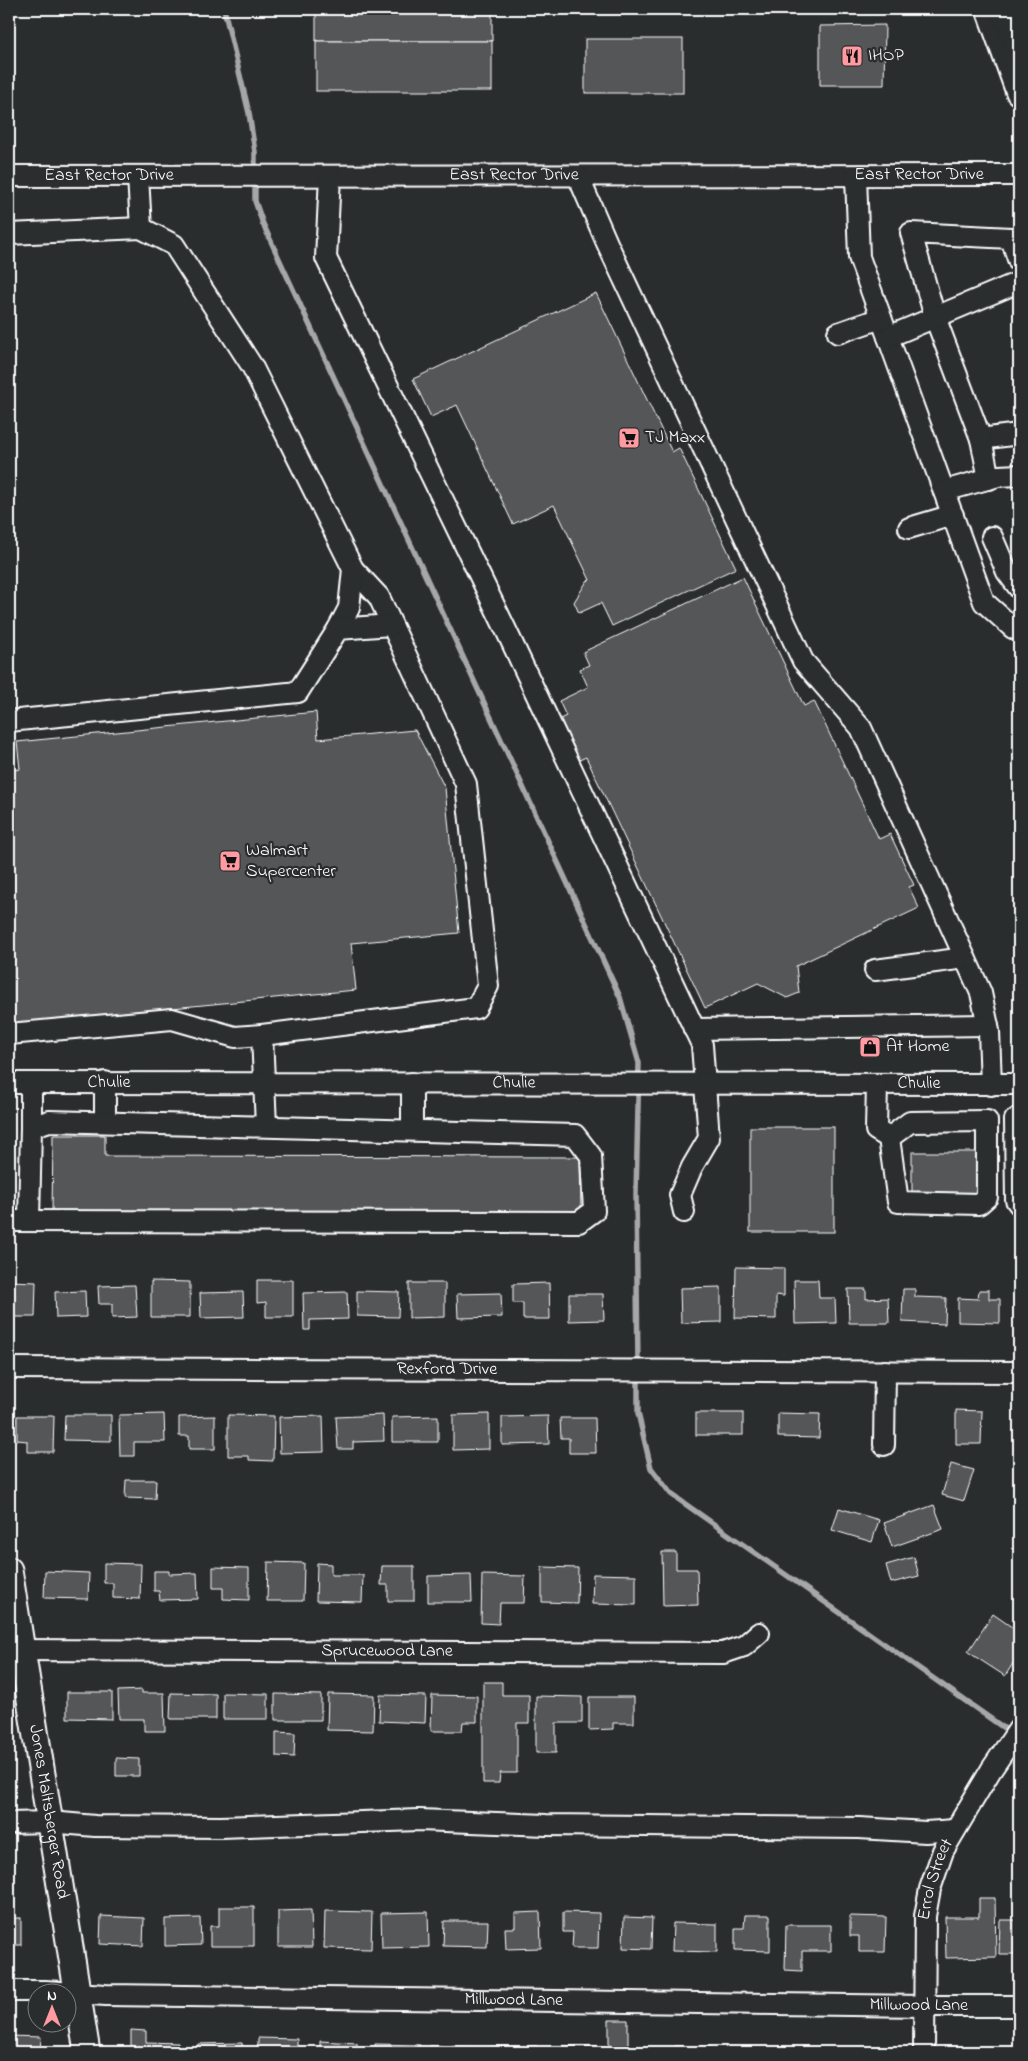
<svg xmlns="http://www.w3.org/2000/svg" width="1028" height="2061" viewBox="0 0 1028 2061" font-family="'Indie Flower',sans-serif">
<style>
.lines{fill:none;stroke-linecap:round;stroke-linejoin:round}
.stream{stroke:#a6a7a7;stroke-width:5.5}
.building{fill:#555758;stroke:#fff}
.minor-casing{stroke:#fff;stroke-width:24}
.major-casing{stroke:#fff;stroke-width:29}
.highway-casing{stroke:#fff;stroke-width:31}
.minor{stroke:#2a2d2e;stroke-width:20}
.major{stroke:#2a2d2e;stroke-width:25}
.highway{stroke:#2a2d2e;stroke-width:28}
.labels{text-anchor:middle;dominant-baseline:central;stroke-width:4.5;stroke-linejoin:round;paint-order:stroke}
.poi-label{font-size:18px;fill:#fff;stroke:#2a2d2e;text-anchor:start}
.street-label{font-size:18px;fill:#fff;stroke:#2a2d2e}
</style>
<rect width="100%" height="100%" fill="#2a2d2e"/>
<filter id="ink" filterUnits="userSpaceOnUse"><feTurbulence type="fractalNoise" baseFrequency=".02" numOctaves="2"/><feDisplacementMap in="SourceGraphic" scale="10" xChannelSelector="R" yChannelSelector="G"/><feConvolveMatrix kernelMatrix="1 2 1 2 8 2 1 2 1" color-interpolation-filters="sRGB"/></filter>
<g filter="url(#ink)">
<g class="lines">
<g class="stream">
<polyline points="224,9 249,113 255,152 255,201 263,224 620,997 639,1063 636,1194 638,1366"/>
<polyline points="638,1375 638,1413 651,1468 671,1494 1011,1733"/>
</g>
</g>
<g class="building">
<rect x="316" y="9" width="176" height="32"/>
<polygon points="885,25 884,85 820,85 820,26"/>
<rect x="585" y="39" width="98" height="54"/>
<rect x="316" y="41" width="176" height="50"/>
<polygon points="596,293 672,452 679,448 736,568 612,626 601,603 579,613 574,602 587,581 590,580 554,505 513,524 457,405 431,417 413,379"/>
<polygon points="743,577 804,706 814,701 879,839 890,834 914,885 909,887 919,908 796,966 799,993 787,998 758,983 705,1008 586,757 577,761 558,720 566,716 559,701 588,687 580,669 589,665 583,652"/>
<polygon points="316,712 318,739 415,730 445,788 459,933 351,943 356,990 9,1024 9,771 20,769 17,742"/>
<rect x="750" y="1127" width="84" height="105"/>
<polygon points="53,1135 105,1135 105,1156 580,1157 581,1215 52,1213"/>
<rect x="912" y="1152" width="68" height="43"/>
<polygon points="736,1267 784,1268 784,1296 776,1295 776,1319 735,1318"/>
<polygon points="257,1280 293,1280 293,1317 266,1317 266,1302 257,1303"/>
<polygon points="794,1280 818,1280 819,1298 835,1298 836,1323 795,1324"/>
<polygon points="9,1281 36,1282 35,1317 9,1317"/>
<polygon points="151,1281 190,1282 190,1317 151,1317"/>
<polygon points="409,1283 445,1283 445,1317 409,1318"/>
<polygon points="549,1283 550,1319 523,1319 523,1303 513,1303 513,1284"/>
<polygon points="135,1285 137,1317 112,1318 112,1304 99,1304 98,1286"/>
<polygon points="721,1287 721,1322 681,1323 680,1288"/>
<polygon points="848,1289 866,1289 866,1299 888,1298 889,1323 849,1323"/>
<polygon points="903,1289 915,1289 915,1297 946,1298 945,1324 902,1322"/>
<polygon points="979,1290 989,1290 989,1299 1000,1299 1000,1323 958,1322 958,1298 978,1299"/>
<polygon points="85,1291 86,1317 56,1318 55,1292"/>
<polygon points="357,1291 399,1292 398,1317 357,1316"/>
<polygon points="243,1292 244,1317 201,1318 200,1293"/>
<polygon points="347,1292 348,1319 310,1320 310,1330 304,1330 303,1293"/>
<polygon points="501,1293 502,1317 458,1318 457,1294"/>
<polygon points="569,1294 603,1294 604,1320 569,1321"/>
<polygon points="1017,1295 1019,1295 1019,1323 1016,1323"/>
<polygon points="956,1410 982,1411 981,1444 956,1444"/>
<rect x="696" y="1413" width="47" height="22"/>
<polygon points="778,1413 820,1414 819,1438 778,1437"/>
<polygon points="164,1414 165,1442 134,1442 134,1456 120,1456 119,1415"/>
<polygon points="489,1414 489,1449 453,1450 453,1415"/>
<polygon points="65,1415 111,1415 111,1441 64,1440"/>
<polygon points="228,1415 274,1416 273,1461 249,1460 249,1456 228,1456"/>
<polygon points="383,1415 384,1441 353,1442 353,1449 338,1449 336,1417"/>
<polygon points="17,1416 54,1416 53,1452 27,1452 27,1441 17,1440"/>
<polygon points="215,1416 215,1449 189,1449 189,1436 179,1436 179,1417"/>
<polygon points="323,1416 324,1452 280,1453 279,1417"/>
<polygon points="438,1416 438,1442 392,1442 392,1417"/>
<polygon points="548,1416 549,1444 502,1445 502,1417"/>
<polygon points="560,1418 595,1418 596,1453 569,1453 569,1438 561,1438"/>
<polygon points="951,1464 974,1470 964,1501 942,1495"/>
<polygon points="126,1480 156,1480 155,1499 125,1498"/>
<polygon points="934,1505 943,1529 892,1547 884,1523"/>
<polygon points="839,1508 879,1520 872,1542 832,1530"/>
<polygon points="662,1552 676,1552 676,1569 697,1569 698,1605 663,1606"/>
<polygon points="914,1557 919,1576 891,1583 886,1565"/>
<polygon points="268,1562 304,1563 303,1601 267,1601"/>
<polygon points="104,1563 141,1564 140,1599 113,1598 113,1583 104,1583"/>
<polygon points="317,1563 331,1564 331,1575 363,1575 362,1602 316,1601"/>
<polygon points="382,1566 414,1566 414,1601 388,1601 388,1585 381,1585"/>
<polygon points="213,1567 249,1568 249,1600 223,1599 223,1588 213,1588"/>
<polygon points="542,1567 578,1568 577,1603 542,1602"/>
<polygon points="45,1571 89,1573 88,1599 44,1598"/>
<polygon points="154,1571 169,1571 169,1574 197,1573 198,1599 160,1600 159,1591 154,1591"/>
<polygon points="593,1574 636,1575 636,1605 592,1604"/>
<polygon points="471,1575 472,1602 428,1602 428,1576"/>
<polygon points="482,1575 525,1576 524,1603 500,1603 499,1624 481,1623"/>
<polygon points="993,1614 1019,1632 1019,1654 1005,1676 968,1652"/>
<polygon points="483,1682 502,1682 502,1695 529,1695 529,1723 517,1723 517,1773 500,1773 499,1783 483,1783"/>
<polygon points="142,1690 142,1693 164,1693 165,1731 144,1731 144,1719 119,1719 118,1691"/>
<polygon points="67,1692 112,1692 112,1719 67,1718"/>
<polygon points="171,1693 216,1694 216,1719 170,1719"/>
<polygon points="223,1693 268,1694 268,1719 223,1719"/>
<polygon points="275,1694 321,1695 321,1720 275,1720"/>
<polygon points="328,1694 374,1695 373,1731 327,1730"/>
<polygon points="380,1695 426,1696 425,1723 379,1721"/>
<polygon points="432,1695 477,1696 477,1722 463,1722 462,1731 431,1731"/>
<polygon points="536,1696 582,1697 582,1723 556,1723 556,1753 536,1753"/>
<polygon points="589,1697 634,1697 634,1723 613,1723 613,1729 589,1730"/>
<polygon points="276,1732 295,1733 294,1757 276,1756"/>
<polygon points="116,1758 139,1759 139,1776 116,1776"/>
<polygon points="979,1898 995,1898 996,1957 946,1958 945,1917 979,1917"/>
<polygon points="219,1907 254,1907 254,1946 210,1946 210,1926 219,1926"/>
<polygon points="311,1910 312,1947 278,1947 278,1911"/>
<polygon points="325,1911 372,1912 371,1949 324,1948"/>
<polygon points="428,1912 429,1947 382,1948 381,1913"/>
<polygon points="540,1912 541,1948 506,1949 505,1928 515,1928 515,1913"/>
<polygon points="563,1912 599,1913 598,1948 572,1948 573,1932 563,1932"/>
<polygon points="745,1915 770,1915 770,1951 735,1950 735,1928 744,1928"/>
<polygon points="101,1916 144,1918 143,1946 100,1944"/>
<polygon points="850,1916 886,1917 885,1952 859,1952 859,1936 850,1936"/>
<polygon points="624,1917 652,1918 651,1949 623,1948"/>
<rect x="9" y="1918" width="12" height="27"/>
<polygon points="200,1918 201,1945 165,1946 165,1919"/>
<polygon points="1000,1920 1019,1920 1019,1954 999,1954"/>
<polygon points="444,1921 488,1921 487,1947 443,1946"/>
<polygon points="673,1923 717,1924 717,1952 672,1951"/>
<polygon points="786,1925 831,1925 831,1951 802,1951 802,1971 785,1970"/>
<polygon points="609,2020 628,2020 628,2048 652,2048 652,2052 615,2052 615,2050 609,2050"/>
<polygon points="131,2030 146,2031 146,2042 178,2043 178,2052 131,2052"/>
<polygon points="9,2036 41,2037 40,2052 9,2052"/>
<polygon points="258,2038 297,2039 297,2052 258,2052"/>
<polygon points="320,2041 357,2043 357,2052 320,2052"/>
<polygon points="242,2043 243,2052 198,2052 198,2044"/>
<polygon points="375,2044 420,2045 420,2052 375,2052"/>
<polygon points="430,2046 475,2047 474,2052 430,2052"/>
<polygon points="537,2046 537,2052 489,2052 489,2047"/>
<rect x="551" y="2046" width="46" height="6"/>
<polygon points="675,2046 711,2047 711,2052 675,2052"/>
<rect x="956" y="2047" width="37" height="5"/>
<polygon points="772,2048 772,2052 729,2052 729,2049"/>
<rect x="847" y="2049" width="45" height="3"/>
<polygon points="791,2050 828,2050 828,2052 790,2052"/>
</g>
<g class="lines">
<g class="minor-casing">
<g id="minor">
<path id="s1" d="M9,176L1019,175"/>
<polyline points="138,176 141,228 174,245 252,366 353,569 379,597 466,784 488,986 476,1008 262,1035 266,1126"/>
<polyline points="330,176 326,258 506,630 702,1045 709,1138 692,1167 680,1195 684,1212"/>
<polyline points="578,176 607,243 803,661 861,728 981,993 989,1031 991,1085"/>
<polyline points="856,176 859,257 984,602 1013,628 1019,631"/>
<polyline points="9,234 141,228"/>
<polyline points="1019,262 1011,238 911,233 935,317 981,439 1019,434"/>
<polyline points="838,333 881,318"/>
<polyline points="888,337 1019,282"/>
<polyline points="981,439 989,479"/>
<polyline points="944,491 998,476 1019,475"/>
<polyline points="909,528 953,515"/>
<polyline points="992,537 1007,572 1019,588"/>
<polyline points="338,629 349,608 353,569"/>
<polyline points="9,721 298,692 338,629 391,625"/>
<polyline points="875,970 965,958"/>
<polyline points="694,1029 988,1025"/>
<polyline points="9,1034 172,1019 235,1037 262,1035"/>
<path id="s2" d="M9,1083L1019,1084"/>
<polyline points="412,1083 412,1130"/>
<polyline points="877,1084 876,1130 889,1138 910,1122 987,1121 987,1197 979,1204 898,1202 889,1138"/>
<polyline points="1019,1117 1015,1120 1016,1200 1019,1204"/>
<polyline points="105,1122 105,1082"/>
<polyline points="31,1127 31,1083"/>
<polyline points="9,1221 579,1222 594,1211 591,1156 575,1135 49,1121 31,1127 29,1221"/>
<path id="s3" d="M9,1368L1019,1372"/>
<polyline points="884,1445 885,1371"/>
<path id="s4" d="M9,1650L723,1653L744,1646L759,1633"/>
<polyline points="9,1823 50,1822 95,1826 221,1827 419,1820 546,1825 859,1828 926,1832 955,1830"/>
<path id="s5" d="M9,1991H45L106,1995L924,2006H1019"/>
<path id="s6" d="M924,2052L925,1916L930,1889L943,1851L991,1770L1019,1729"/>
</g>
</g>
<g class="major-casing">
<g id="major">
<polyline points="989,9 1019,92"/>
<path id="s7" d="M9,1570L87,2052"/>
</g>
</g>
<g class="highway-casing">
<polyline id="highway" points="1004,9 1019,42"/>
</g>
<use href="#minor" class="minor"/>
<use href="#major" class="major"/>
<use href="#highway" class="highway"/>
</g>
</g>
<defs>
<g id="restaurant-square" transform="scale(1.125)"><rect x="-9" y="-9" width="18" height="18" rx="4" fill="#ff9aa2" stroke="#2a2d2e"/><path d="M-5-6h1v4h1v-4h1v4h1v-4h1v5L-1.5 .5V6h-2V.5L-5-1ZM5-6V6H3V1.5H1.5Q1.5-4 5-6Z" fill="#111"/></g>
<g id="supermarket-square" transform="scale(1.125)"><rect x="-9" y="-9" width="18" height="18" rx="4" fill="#ff9aa2" stroke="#2a2d2e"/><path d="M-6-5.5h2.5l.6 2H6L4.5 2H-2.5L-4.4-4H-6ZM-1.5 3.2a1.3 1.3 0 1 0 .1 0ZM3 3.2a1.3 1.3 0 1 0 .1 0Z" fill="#111"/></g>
<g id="shop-square" transform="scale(1.125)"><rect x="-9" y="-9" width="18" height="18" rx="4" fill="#ff9aa2" stroke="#2a2d2e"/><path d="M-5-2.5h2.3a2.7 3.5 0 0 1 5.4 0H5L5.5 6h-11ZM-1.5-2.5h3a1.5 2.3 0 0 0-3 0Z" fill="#111"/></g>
</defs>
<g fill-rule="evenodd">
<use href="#restaurant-square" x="852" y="56"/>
<use href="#supermarket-square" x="629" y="438"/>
<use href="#supermarket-square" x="230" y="861"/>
<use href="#shop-square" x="870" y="1047"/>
</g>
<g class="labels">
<g class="poi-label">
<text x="868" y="56">IHOP</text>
<text x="645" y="438">TJ Maxx</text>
<text x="246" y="851">Walmart<tspan x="246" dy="21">Supercenter</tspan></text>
<text x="886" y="1047">At Home</text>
</g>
<g class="street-label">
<text stroke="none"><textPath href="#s1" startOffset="910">East Rector Drive</textPath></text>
<text stroke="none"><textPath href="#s1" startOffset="100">East Rector Drive</textPath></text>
<text stroke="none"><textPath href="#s1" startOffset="505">East Rector Drive</textPath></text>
<text stroke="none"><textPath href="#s2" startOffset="100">Chulie</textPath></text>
<text stroke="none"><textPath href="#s2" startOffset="505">Chulie</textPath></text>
<text stroke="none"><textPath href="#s2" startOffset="910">Chulie</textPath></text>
<text stroke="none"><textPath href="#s3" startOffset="438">Rexford Drive</textPath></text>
<text stroke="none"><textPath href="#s4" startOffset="378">Sprucewood Lane</textPath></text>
<text stroke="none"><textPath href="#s7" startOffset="245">Jones Maltsberger Road</textPath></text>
<text stroke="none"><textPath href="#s6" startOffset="174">Errol Street</textPath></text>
<text stroke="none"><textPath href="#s5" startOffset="505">Millwood Lane</textPath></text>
<text stroke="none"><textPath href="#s5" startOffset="910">Millwood Lane</textPath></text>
</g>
</g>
<rect width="1028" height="2061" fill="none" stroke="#2a2d2e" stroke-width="30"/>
<rect x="15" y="15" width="998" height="2031" fill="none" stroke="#fff" stroke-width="2" filter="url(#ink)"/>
<g transform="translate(52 2008)"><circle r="24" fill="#2a2d2e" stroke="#7f8182"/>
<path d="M0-4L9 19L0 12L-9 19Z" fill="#ff9aa2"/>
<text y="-8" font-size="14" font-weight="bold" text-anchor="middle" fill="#ffffff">N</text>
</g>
</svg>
